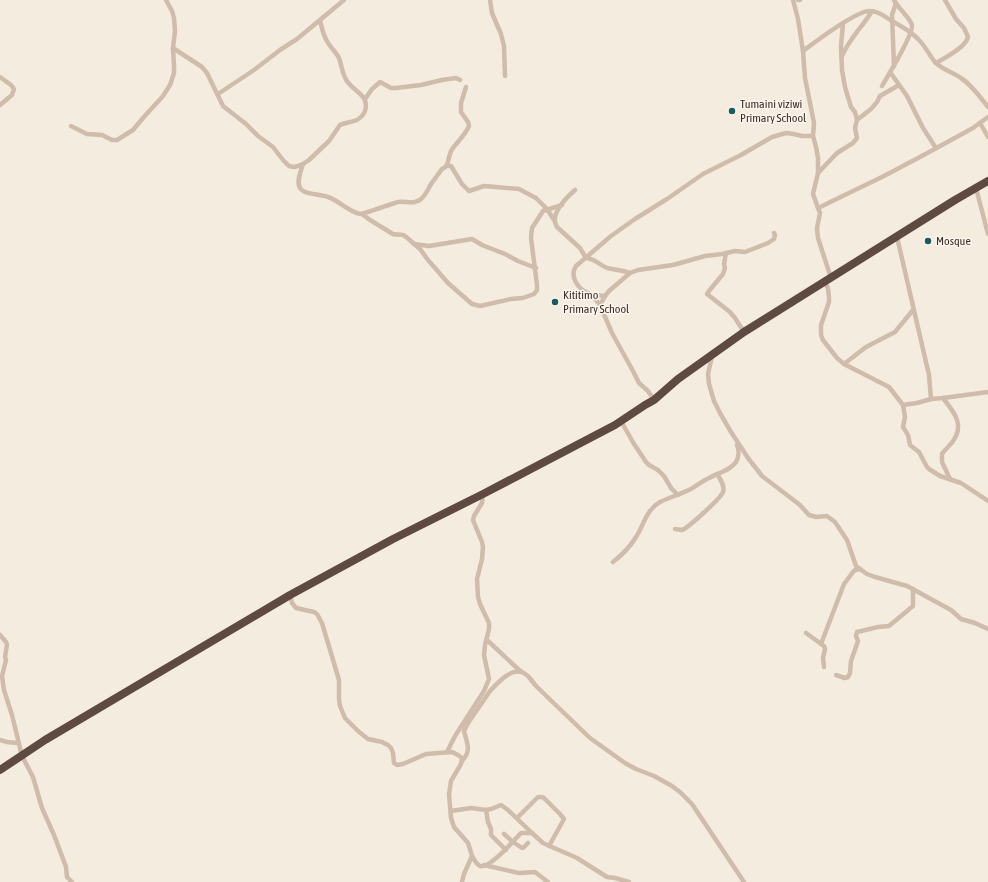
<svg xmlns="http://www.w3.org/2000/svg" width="988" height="882" viewBox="0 0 988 882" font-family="'Asap Condensed',sans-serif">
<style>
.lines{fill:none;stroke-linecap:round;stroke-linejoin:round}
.street{stroke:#cfbcaa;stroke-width:4.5}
.highway{stroke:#5e4a40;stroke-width:8}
.poi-dot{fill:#1a5b62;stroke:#fcf6ed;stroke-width:1.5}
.labels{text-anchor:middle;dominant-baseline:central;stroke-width:3;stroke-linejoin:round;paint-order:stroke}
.poi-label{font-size:12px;fill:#3c302a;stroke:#fcf6ed;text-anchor:start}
</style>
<rect width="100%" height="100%" fill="#f5ece0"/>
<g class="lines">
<g class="street">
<polyline points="490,0 492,13 501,34 504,46 505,76"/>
<polyline points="793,0 798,19 803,51 805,78 814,123 813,136 816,147 818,158 818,173 813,194 818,208 820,213 817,228 818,238 831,278"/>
<polyline points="798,0 800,0"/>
<polyline points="843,23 841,46 842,70 845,87 851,107 855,112 857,120"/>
<path d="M173,48L202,67L207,73L223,106L246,124L258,136L273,147L283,160L289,166L294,167L298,166L303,164L309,160L329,141L340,125C349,121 360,123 365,111C370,95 354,92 347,81C342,74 342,66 339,58C336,52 330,47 327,41C323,35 322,27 320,21"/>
<path d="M803,51C815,42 857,10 870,11C879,11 885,17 892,21C902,27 911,31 919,40C926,47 929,55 935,62C942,70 953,72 961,78C972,85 980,97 988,107"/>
<path d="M842,56C849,39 863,26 872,11"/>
<path d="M936,63C945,58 966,47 968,37L964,28L956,19L945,0"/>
<polyline points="894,66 892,15 896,3"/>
<polyline points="890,72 907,96 923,128 936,148"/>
<polyline points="0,77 11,85 14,89 12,95 0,105"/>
<path d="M882,86C887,77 914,34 912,25C910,18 898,8 894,0"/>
<polyline points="218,94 254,70 280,50 297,39 344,0"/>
<polyline points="365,99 372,89 380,82 391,88 396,88 421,85 442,80 456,78 460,80"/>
<polyline points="980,123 988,137"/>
<polyline points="71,126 87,134 102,135 112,140 117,140 133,130 143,118 163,96 170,85 174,73 174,65 173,48 175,31 174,18 172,11 166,0"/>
<path d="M303,164C301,171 296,181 300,188C304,195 320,194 328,197C338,200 349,212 360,214C365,214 390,204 398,202C406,201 414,205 421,199C426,195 428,189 431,184C435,179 438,174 442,169C444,168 446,167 447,165C449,159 449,153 453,148C459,140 465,135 469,126L468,122L461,112V103L466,87"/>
<polyline points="446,166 451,166 462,184 469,191 484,186 519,189 536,198 547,209 554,220"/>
<polyline points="818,173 837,153 853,143 857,138 855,128 857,120 871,109 877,102 880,96 899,85"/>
<polyline points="976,188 988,234"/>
<path d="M575,190C566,198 549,215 557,227L580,248L586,258C596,259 599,265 607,268C615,270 622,270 630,273"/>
<polyline points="818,208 882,177 920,157 973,128 988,117"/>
<path d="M362,214L370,220L393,234C397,235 402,234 405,236L420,249L428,260L448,283L472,304L480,306L511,299L523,298L534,294L537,290V285L531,238L532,228L543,211L562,205"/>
<polyline points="897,237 929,375 931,399"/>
<polyline points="414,244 429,246 472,239 482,245 505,254 518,261 536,268"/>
<polyline points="726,253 724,264 725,268 723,274 709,291 707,294 730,312 735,318 744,332"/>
<polyline points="825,281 828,289 829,297 829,302 821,325 821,335 823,340 837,358 844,364 889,387 903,405 917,403 931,399 943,398 988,392"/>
<polyline points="590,295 595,299 600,305"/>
<path d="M605,296C599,295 593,296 588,293C578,289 569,276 576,266L611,236L635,219L667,199L703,174L741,155L772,137L786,133L794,134L802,136H813"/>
<polyline points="712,356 708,374 709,384 714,401 720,413 731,432 748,458 762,476 800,505 809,515 816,517 827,516 835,522 847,540 856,566 860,569 867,574 875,577 907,586 951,610 961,619 975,623 988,629"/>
<polyline points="844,364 866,347 895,332 913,310"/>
<path d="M943,398C954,412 965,425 953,441C950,446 945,449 942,454V462L950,479"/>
<polyline points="654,400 648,391 639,383 633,371 612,333 600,305 605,296 609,291 630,273 638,270 673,265 705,256 722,254 735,251 745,252 768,243 774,239 775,235 774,233"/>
<polyline points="903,405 905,417 903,427 908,435 910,445 919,452 927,467 929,469 940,476 961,483 988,501"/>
<polyline points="621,421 634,444 646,462 649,465 658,470 664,476 671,488 678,495"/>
<path d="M675,529C677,529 680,530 682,530C688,528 721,498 723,492C725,485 720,479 717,474"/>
<path d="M613,562C622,555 630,547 636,537C644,525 646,510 660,502C670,497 681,494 691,489C697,485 703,481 709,478C717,473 730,471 736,462C739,457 739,450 737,445"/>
<polyline points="290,595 292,603 296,608 314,612 317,614 322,623 339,680 339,699 340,706 345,718 358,731 368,739 382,742 388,745 391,748 393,753 394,763 397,765 403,764 426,754 452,752 458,755 462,758 461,764 451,781 449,794 451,818 454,827 468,843 470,849 472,856 464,874 462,882"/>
<polyline points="806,633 824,646 825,649 823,658 824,667"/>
<polyline points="0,635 6,642 7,645 5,657 6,660 2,676 4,690 12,715 22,756 33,777 42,808 54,835 66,867 67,877 72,882"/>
<polyline points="487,640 518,669 528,676 536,686 590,738 625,763 636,769 654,776 672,786 680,792 692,804 744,882"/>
<polyline points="821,644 844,584 853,572 855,570 860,569"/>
<polyline points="836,675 845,678 848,677 850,673 851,661 858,641 856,636 857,632 878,627 889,626 913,606 913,589"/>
<polyline points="0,740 7,742 18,743"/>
<polyline points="447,752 455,736 484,691 489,679 484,655 485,645 489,629 489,623 480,604 478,597 477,579 482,559 483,547 482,542 473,520 474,516 482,503 483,494"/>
<path d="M462,761C472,750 467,744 464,731L468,723L490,691C497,684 509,669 521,672"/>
<polyline points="486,810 488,822 491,829 491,835 506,850"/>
<polyline points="451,811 471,808 486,810 491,809 501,805 508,810 532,833 543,843 577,858 607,877 615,878 629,882"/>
<polyline points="517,818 538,797 542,797 544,798 560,814 564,819 549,846"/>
<polyline points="504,834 513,842 522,848 523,848 528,843"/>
<path d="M472,856C474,859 476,864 480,866C490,869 514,840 521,833H532"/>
<polyline points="484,865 519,873 535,872 548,882"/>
</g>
<polyline class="highway" points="0,770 45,740 290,595 393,539 483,494 615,425 645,405 654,400 678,379 744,332 955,200 988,181"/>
</g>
<g class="poi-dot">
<circle cx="732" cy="111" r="4"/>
<circle cx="928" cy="241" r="4"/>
<circle cx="555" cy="302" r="4"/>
</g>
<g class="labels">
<g class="poi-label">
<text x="740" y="104">Tumaini viziwi<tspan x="740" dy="14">Primary School</tspan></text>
<text x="936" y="241">Mosque</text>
<text x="563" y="295">Kititimo<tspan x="563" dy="14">Primary School</tspan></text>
</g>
</g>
</svg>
